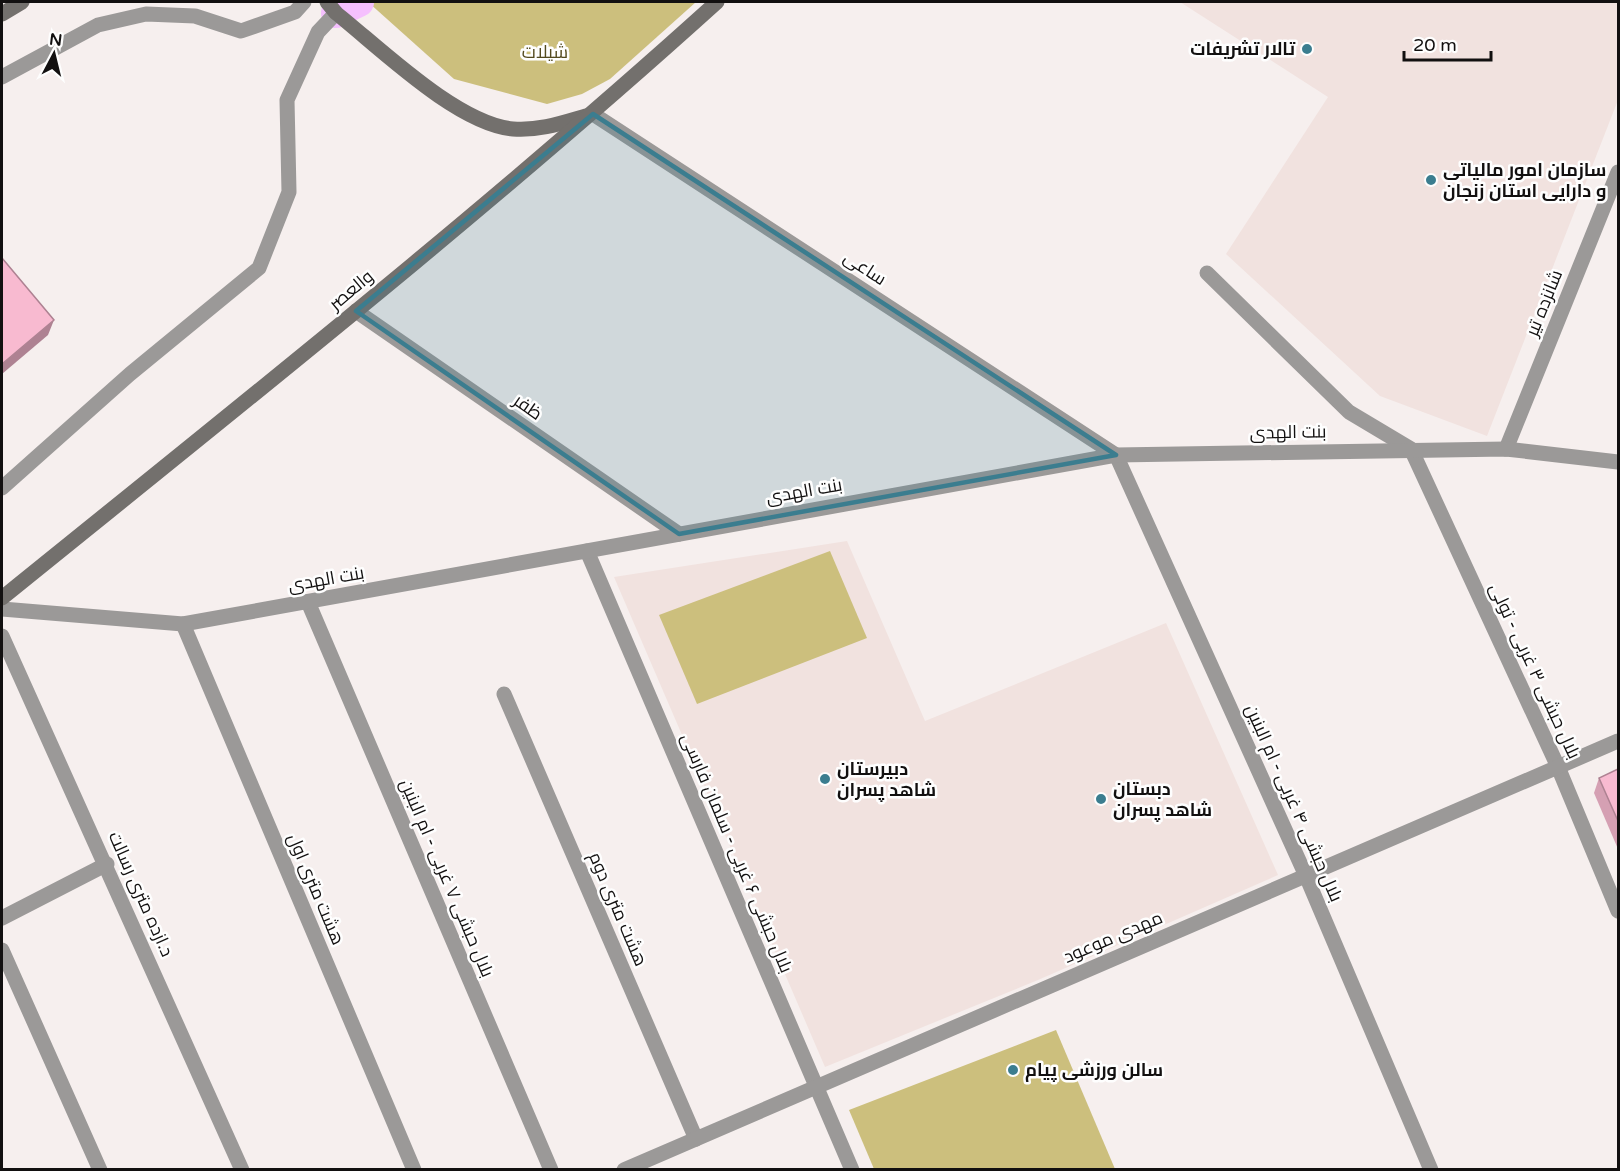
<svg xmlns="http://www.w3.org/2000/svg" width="1620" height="1171" viewBox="0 0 1620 1171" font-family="'Varela Round',Cairo,sans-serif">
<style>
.built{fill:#f1e2df}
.green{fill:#ccbf7d}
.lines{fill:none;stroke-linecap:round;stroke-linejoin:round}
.canal{stroke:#f5c0fe;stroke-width:30}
.service{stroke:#9b9998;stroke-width:15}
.minor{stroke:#9b9998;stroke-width:15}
.tertiary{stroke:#9b9998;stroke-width:15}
.secondary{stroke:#73706d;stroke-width:15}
.wall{fill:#d5a0b3}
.shaded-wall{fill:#ae8292}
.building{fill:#f8bad0;stroke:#ae8292;stroke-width:1.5}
.marked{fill:#3b7d8f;fill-opacity:0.2;stroke:#3b7d8f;stroke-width:4.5;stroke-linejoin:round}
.poi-dot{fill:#3b7d8f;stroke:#fefefe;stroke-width:2}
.labels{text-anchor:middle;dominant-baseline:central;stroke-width:5;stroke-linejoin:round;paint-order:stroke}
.poi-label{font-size:18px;font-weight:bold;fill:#121010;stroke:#fefefe;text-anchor:start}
.park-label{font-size:18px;fill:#534a1f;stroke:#fefefe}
.street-label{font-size:18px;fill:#121010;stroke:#fefefe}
</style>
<rect width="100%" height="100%" fill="#f6efee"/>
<g class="built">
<polygon points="1180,2 1618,2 1618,100 1487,436 1380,396 1226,254 1328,97"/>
<polygon points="847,541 925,721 1166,623 1278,875 1038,980 825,1067 614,577"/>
</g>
<g class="green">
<polygon points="368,2 696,2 610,79 582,94 547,104 454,79"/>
<polygon points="830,551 867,638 697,704 659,615"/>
<polygon points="1056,1030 1115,1169 874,1169 849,1110"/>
</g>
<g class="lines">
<polyline class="canal" points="336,13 359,2"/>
<g class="service">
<polyline points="2,77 98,25 146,14 195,16 241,31 295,12 304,2"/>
<polyline points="2,488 130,374 259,268 289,192 287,100 318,32 336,13"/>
</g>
<g class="minor">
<polyline points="593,114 1116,455 1306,876 1431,1170"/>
<polyline points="1207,273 1349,412 1411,449 1558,767 1618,911"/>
<polyline points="356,311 679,534"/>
<polyline points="1506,449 1618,172"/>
<polyline points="587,551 852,1170"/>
<polyline points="308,602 551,1170"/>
<polyline points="183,624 414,1170"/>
<polyline points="2,636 242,1170"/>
<polyline points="504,694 696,1139"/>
<polyline points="2,918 107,864"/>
<polyline points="2,950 100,1170"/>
</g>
<g class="tertiary">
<polyline points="2,609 183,624 1116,455 1506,449 1618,462"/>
<polyline points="624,1170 1618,741"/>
</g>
<g class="secondary">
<path d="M327,2L336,13C380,48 457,124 513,129C539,131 562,123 586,116"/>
<polyline points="2,14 22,2"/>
<path d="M2,598C243,403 487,210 717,2"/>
</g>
</g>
<polygon class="wall" points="1618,769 1618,849 1594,793 1599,778"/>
<polygon class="shaded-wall" points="54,320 48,335 2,374 2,364"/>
<g class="building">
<polygon points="2,258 54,320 2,364"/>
<polygon points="1618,769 1618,821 1599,778"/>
</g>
<path class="marked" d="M593,114L1116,455L679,534L356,311Z"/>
<g class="poi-dot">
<circle cx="1307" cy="49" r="6"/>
<circle cx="1431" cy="180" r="6"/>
<circle cx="825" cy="779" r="6"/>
<circle cx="1101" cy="799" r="6"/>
<circle cx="1013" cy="1070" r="6"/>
</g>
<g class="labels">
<g class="poi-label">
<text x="1295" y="49" text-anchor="end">تالار تشریفات</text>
<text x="1443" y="170">سازمان امور مالیاتی<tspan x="1443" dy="21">و دارایی استان زنجان</tspan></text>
<text x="837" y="769">دبیرستان<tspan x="837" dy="21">شاهد پسران</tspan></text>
<text x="1113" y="789">دبستان<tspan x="1113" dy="21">شاهد پسران</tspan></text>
<text x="1025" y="1070">سالن ورزشی پیام</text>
</g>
<g class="park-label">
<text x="545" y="52">شیلات</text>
</g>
<g class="street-label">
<text transform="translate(865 268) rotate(33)">ساعی</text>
<text transform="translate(351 290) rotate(-40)">والعصر</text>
<text transform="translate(1544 303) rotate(-68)">شانزده تیر</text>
<text transform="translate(528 407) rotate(35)">ظفر</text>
<text transform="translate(1288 432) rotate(-1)">بنت الهدی</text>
<text transform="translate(804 491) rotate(-10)">بنت الهدی</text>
<text transform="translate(326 579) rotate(-10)">بنت الهدی</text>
<text transform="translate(1535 671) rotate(65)">بلال حبشی ۳ غربی - تولی</text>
<text transform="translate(1294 803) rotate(66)">بلال حبشی ۴ غربی - ام البنین</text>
<text transform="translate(737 853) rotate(67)">بلال حبشی ۶ غربی - سلمان فارسی</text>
<text transform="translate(447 878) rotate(67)">بلال حبشی ۷ غربی - ام البنین</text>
<text transform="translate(316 889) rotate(67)">هشت متری اول</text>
<text transform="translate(141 894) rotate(66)">د.ازده متری رسالت</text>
<text transform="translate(618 909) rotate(67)">هشت متری دوم</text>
<text transform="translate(1113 937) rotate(-23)">مهدی موعود</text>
</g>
</g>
<rect width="1620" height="1171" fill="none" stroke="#121010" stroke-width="6"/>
<g transform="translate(54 54) rotate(7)" stroke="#fefefe" stroke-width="4.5" paint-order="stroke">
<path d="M0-4.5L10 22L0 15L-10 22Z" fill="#121010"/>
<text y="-9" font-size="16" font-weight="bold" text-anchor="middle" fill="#121010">N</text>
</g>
<path d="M1404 51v9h87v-9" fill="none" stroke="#121010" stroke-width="3"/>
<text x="1413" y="51" font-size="18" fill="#121010" stroke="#fefefe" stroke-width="4.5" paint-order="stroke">20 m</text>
</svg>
